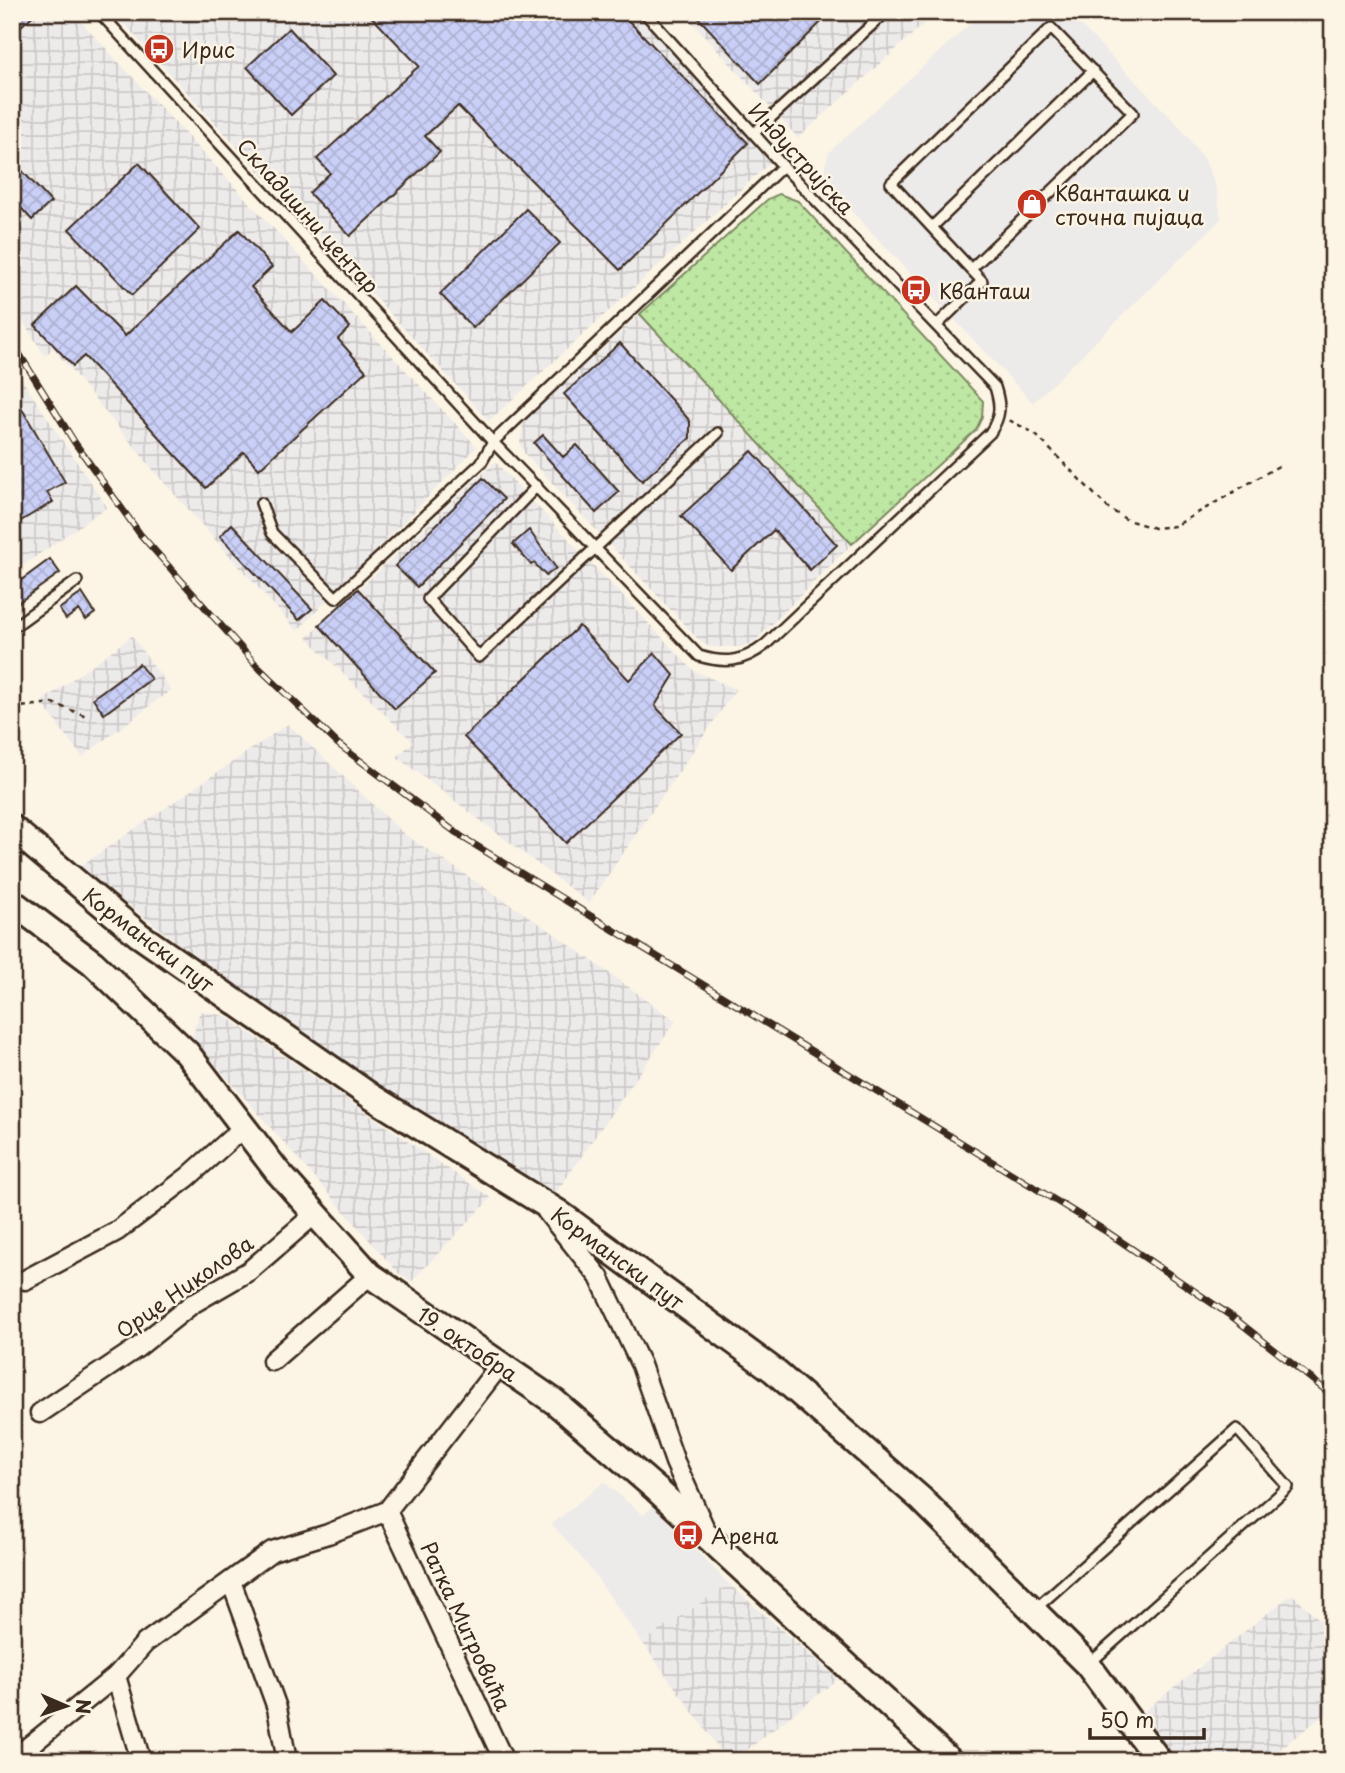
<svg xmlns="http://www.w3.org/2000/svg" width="1345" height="1773" viewBox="0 0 1345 1773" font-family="'Playpen Sans',sans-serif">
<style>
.built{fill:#edeaea}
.industrial{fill:url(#industrial-grid)}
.grass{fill:url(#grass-dots);stroke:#7c8860;stroke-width:2}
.building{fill:url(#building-cross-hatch);stroke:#3b2a1e;stroke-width:2}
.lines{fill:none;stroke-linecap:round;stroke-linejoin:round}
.lane-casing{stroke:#3b2a1e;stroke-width:14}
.street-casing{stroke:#3b2a1e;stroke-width:23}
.secondary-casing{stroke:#3b2a1e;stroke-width:30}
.path{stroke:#3b2a1e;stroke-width:2.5;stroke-dasharray:5 5;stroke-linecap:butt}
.lane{stroke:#fcf5e5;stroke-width:9}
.street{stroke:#fcf5e5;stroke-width:18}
.secondary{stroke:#fcf5e5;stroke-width:24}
.rail-casing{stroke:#3b2a1e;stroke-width:7}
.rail{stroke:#fcf5e5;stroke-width:4.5;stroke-dasharray:13;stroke-linecap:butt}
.labels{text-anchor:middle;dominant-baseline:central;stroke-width:5;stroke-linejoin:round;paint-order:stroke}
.poi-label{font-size:21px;fill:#3b2a1e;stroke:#fcf5e5;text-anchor:start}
.street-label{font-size:21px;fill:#3b2a1e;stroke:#fcf5e5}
</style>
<defs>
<pattern id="industrial-grid" width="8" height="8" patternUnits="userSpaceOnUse" patternTransform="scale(1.75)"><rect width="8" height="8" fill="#edeaea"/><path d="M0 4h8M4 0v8" fill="none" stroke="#ccc9c8"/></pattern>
<pattern id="grass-dots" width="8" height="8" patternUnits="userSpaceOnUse" patternTransform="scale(1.75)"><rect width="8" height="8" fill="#bee7a3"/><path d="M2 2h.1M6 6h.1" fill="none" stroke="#a4c68c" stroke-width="1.8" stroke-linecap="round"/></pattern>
<pattern id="building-cross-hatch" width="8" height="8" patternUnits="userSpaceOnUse" patternTransform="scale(1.75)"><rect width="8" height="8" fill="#cacff7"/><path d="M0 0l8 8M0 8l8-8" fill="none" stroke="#aeb2d3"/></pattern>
</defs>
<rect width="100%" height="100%" fill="#fcf5e5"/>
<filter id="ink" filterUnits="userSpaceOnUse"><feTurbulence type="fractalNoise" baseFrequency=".0143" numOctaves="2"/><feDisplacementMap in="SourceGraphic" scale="14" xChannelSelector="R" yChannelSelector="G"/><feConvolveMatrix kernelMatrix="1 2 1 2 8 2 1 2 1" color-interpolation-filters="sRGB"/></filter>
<g filter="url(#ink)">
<g class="built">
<polygon points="983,12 1068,12 1179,126 1205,160 1217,190 1221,219 1033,403 825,183 825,165 829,152"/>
<polygon points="604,1482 643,1515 653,1506 729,1584 642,1642 586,1563 552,1524"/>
</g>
<g class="industrial">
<polygon points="12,12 72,12 477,447 297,631 159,477 53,348 45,356 12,304"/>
<polygon points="113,12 634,12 772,161 489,421"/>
<polygon points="683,12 937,12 798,138"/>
<polygon points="640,314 852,544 753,643 740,647 709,647 696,637 524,453 520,443 523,424 531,415"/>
<polygon points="12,365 107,507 12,573"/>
<polygon points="495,462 694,671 736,689 589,903 397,757 413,742 307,638"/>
<polygon points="132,636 171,690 82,757 41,702"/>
<polygon points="288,724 404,834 549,930 676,1021 551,1200 230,983 79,867"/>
<polygon points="200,1011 225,1016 491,1198 412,1281 399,1274 192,1038"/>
<polygon points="729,1584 838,1679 733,1761 728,1761 642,1642"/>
<polygon points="1292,1594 1333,1632 1333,1708 1264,1761 1174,1761 1139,1715"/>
</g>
<polygon class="grass" points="779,194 798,201 983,401 982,417 976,430 852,544 640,314 768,199"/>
<g class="building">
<polygon points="12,12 37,12 12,34"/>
<polygon points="367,12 620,12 748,143 620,270 458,106 425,136 440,152 350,236 309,193 330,173 317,159 419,66"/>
<polygon points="693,12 831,12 760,84"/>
<polygon points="289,28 333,76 291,115 247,67"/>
<polygon points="12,160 51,202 32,220 12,198"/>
<polygon points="139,163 200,229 132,295 69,229"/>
<polygon points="526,209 560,243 473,328 440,294"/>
<polygon points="239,230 272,267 251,287 292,332 325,301 350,327 338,339 366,371 259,469 244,452 206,488 84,356 73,366 35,325 76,286 125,336"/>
<polygon points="620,343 690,421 690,438 642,481 564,394"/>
<polygon points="12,392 65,482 47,492 53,502 12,526"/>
<polygon points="543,435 563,457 577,445 619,492 596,513 534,443"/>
<polygon points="752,451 837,545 810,570 774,530 731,570 681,516"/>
<polygon points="483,478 504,499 417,587 395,566"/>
<polygon points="232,524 312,609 299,620 220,536"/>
<polygon points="529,530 556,568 546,576 534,563 531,565 513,544"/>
<polygon points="50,559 60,573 12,607 12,587"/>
<polygon points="358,589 435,673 395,709 319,625"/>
<polygon points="82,593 95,613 86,620 79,610 66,619 59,609"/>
<polygon points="579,626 629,680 655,653 674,675 655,706 681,733 566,843 464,737"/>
<polygon points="139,664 151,679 104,714 93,698"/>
</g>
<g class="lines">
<g class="lane-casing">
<g id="lane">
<path d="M99,12L493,442L699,656C726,664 743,662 765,645L990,433C1001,416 1001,406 995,387L783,166L644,12"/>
<polyline points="754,133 886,12"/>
<polyline points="932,227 1093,71"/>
<path d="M937,325L982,281C951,248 921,216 891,183L1051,28L1133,113L971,269"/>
<polyline points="537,486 428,599 479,657 718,433"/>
<polyline points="261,503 272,533 336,598 481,463 493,442 783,166"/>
<polyline points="12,628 77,581"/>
<polyline points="1034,1610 1237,1429 1288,1487 1090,1663"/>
</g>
</g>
<g class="street-casing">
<g id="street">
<polyline points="547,1212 599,1277 641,1365 675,1462 705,1529"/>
<polyline points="25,1280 117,1231 188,1177 245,1126"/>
<polyline points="272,1361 370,1275"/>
<polyline points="40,1413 137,1348 192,1304 249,1271 315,1214"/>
<polyline points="387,1511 504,1761"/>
<polyline points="231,1581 277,1708 287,1761"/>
<polyline points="116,1676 141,1761"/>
<polyline points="12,1760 116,1676 145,1643 272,1551 328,1534 387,1511 500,1365"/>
</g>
</g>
<g class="secondary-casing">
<g id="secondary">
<polyline points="12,828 139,935 372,1097 559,1213 773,1370 921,1499 1088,1665 1159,1761"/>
<polyline points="12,902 93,963 187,1053 277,1171 370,1275 555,1402 656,1489 950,1761"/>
</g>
</g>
<g class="path">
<polyline points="1009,420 1034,433 1108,508 1127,520 1154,528 1175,526 1282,464"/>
<polyline points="12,708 52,703 89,717"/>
</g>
<use href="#lane" class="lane"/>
<use href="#street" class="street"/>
<use href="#secondary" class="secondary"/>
<g class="rail-casing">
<polyline id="rail" points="12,342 75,443 140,534 258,667 338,744 462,837 1107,1232 1234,1318 1333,1396"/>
</g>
<use href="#rail" class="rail"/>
</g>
</g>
<defs>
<g id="bus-disc" transform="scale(1.575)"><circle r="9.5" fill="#c8321e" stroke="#fcf5e5"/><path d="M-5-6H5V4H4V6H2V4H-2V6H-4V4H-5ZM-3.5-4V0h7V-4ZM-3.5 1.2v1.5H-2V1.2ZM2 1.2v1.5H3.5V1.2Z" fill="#fff"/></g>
<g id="shop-disc" transform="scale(1.575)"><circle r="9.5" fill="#c8321e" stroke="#fcf5e5"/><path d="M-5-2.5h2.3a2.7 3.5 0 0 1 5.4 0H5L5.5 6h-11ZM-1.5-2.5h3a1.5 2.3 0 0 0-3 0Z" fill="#fff"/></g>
</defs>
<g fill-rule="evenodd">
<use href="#bus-disc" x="159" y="49"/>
<use href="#shop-disc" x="1032" y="204"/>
<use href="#bus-disc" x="916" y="290"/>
<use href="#bus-disc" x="688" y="1535"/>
</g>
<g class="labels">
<g class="poi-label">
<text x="182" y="49">Ирис</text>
<text x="1055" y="192">Кванташка и<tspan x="1055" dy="24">сточна пијаца</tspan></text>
<text x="939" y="290">Кванташ</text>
<text x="711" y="1535">Арена</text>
</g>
<g class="street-label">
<text transform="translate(802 158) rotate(47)">Индустријска</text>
<text transform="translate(309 215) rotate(48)">Складишни центар</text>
<text transform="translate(149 939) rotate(37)">Кормански пут</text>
<text transform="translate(618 1257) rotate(36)">Кормански пут</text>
<text transform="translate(184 1286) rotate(-35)">Орце Николова</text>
<text transform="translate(468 1343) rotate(34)">19. октобра</text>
<text transform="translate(467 1626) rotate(65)">Ратка Митровића</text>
</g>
</g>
<rect width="1345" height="1773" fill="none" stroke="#fcf5e5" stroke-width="42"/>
<rect x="21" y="21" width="1303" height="1731" fill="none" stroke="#3b2a1e" stroke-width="2.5" filter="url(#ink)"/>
<g transform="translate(66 1706) rotate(92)" stroke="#fcf5e5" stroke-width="5" paint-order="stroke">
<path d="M0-5L12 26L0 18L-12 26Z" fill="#3b2a1e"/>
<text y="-10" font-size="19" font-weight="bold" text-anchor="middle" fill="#3b2a1e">N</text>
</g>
<path d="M1090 1728v10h114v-10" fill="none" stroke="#3b2a1e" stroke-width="3.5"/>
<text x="1100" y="1728" font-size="21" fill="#3b2a1e" stroke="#fcf5e5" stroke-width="5" paint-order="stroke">50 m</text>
</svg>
